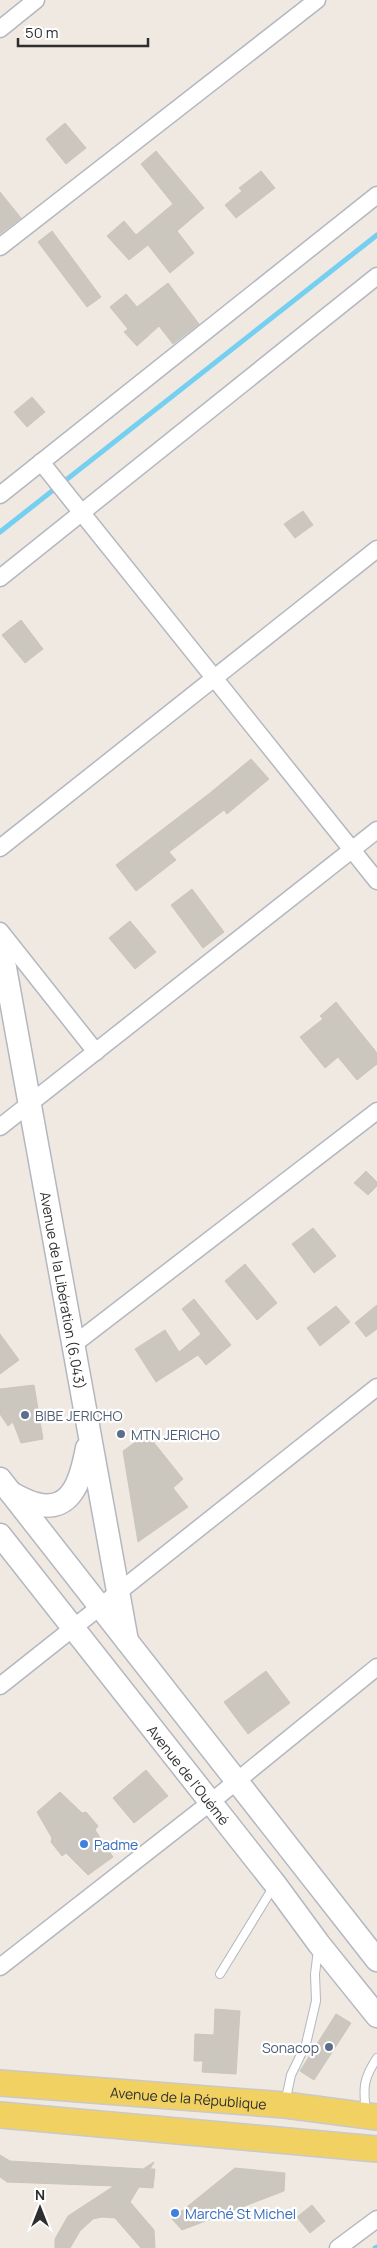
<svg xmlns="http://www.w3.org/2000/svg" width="377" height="2248" viewBox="0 0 377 2248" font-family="Manrope,sans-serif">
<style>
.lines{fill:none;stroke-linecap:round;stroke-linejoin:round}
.stream{stroke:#75cff0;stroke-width:5}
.building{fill:#cbc7bf;stroke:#cbc5ba}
.lane-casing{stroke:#b4b7c1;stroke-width:10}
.street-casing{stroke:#b4b7c1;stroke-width:19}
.secondary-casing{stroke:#b4b7c1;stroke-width:25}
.primary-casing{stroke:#c9c9c9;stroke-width:28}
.lane{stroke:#fff;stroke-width:8}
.street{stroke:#fff;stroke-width:16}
.secondary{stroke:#fff;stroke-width:22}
.primary{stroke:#f2d163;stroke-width:25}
.service-dot{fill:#5c6f8a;stroke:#fff;stroke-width:2}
.shop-dot{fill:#3f7fe0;stroke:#fff;stroke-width:2}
.labels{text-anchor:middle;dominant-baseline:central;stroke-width:4.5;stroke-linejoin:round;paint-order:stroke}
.street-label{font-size:14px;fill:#2e2e2e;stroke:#fff}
.service-label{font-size:14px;fill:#4e5e75;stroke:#fff;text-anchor:start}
.shop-label{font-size:14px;fill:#366cbe;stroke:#fff;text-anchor:start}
</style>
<rect width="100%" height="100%" fill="#efe9e1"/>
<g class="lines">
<g class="stream">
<polyline points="0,532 377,235"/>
<polyline points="375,2248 377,2247"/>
</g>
</g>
<g class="building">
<polygon points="65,123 86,148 66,164 46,139"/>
<polygon points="156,151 204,208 177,231 194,253 170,273 148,245 129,260 107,236 124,221 136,235 173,204 141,164"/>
<polygon points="261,171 275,188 236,218 225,205 242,191 239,188"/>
<polygon points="0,192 21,218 0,234"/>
<polygon points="52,231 101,297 87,307 38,242"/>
<polygon points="168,283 199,324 173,344 159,326 137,346 124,332 128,329 110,307 126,294 137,307"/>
<polygon points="32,397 45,412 27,427 14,412"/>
<polygon points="303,511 313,525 295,538 284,524"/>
<polygon points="21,620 43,649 25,663 2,635"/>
<polygon points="251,759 269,779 227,814 224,810 169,852 176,860 136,891 116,865 210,793"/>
<polygon points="192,889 224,932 203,948 171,905"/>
<polygon points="130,921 156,952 135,969 109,938"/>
<polygon points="336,1002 377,1053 377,1064 357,1080 338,1057 325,1068 300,1037 323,1019 320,1016"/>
<polygon points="366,1171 377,1182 377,1186 368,1195 354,1183"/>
<polygon points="313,1228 336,1256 314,1273 292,1244"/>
<polygon points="245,1264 277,1303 257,1320 225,1281"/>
<polygon points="194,1299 231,1345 206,1365 198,1355 156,1382 135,1349 165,1330 179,1352 201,1334 182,1309"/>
<polygon points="377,1305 377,1329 366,1337 355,1323"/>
<polygon points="336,1306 350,1322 320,1346 307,1328"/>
<polygon points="0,1334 19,1360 0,1374"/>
<polygon points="34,1385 43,1439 21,1443 13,1422 8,1426 0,1414 0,1389"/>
<polygon points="147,1434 183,1479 173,1488 188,1507 138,1542 123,1451"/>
<polygon points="266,1671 290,1703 248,1734 224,1702"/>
<polygon points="146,1770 168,1796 134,1823 113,1798"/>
<polygon points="60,1792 82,1813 86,1812 98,1826 95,1830 113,1857 88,1875 66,1853 62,1856 51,1842 52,1838 37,1812"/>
<polygon points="215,2009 240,2011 236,2074 202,2072 203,2061 194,2061 195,2034 214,2035"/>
<polygon points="336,2014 351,2023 314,2080 300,2071"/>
<polygon points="0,2155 10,2161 143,2169 154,2162 150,2169 155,2169 153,2188 139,2187 130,2202 154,2230 155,2248 141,2248 115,2218 102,2217 93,2219 80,2231 70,2248 55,2248 55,2239 68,2216 114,2186 7,2182 0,2177"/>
<polygon points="235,2168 285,2173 284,2191 182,2230 172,2219"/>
<polygon points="312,2205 325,2221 310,2233 297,2217"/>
</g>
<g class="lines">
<g class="lane-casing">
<g id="lane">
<polyline points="220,1974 274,1886"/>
<polyline points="285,2103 291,2075 306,2044 316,2001 315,1974 318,1950"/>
<path d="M366,2112C363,2088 363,2079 377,2058"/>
</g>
</g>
<g class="street-casing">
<g id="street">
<polyline points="0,29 36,0"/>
<polyline points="0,247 317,0"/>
<polyline points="41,462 377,881"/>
<polyline points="0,495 377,195"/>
<polyline points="0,578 377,276"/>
<polyline points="0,848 377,549"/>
<polyline points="0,931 96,1052"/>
<polyline points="0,1127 377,830"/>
<polyline points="73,1345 377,1111"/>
<polyline points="0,1686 377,1387"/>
<polyline points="0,1967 211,1802 377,1667"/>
<polyline points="338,2248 377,2219"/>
</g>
</g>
<g class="secondary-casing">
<g id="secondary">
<path id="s1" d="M0,940L127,1641"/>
<polyline points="0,1479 377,1960"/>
<path d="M11,1493C19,1497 28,1502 36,1504C74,1514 82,1474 87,1448"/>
<path id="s2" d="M0,1535L275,1884L319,1944L377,2016"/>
</g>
</g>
<g class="primary-casing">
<g id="primary">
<path id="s3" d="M0,2083L285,2105L377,2117"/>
<polyline points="0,2115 377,2149"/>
</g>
</g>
<use href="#lane" class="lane"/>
<use href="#street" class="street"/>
<use href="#secondary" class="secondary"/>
<use href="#primary" class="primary"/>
</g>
<g class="service-dot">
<circle cx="25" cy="1415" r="5"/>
<circle cx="121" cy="1434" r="5"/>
<circle cx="329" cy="2047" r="5"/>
</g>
<g class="shop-dot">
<circle cx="84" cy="1844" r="5"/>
<circle cx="175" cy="2213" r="5"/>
</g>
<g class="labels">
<g class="street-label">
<text stroke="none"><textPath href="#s1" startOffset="356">Avenue de la Libération (6.043)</textPath></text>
<text stroke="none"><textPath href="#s2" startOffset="305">Avenue de l'Ouémé</textPath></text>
<text stroke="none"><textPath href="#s3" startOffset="189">Avenue de la République</textPath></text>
</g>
<g class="service-label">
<text x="35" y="1415">BIBE JERICHO</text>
<text x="131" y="1434">MTN JERICHO</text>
<text x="319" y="2047" text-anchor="end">Sonacop</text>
</g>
<g class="shop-label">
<text x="94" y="1844">Padme</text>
<text x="185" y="2213">Marché St Michel</text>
</g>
</g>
<g transform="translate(40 2208)" stroke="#ffffff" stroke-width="4" paint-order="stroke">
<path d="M0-4L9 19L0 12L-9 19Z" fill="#2e2e2e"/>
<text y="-8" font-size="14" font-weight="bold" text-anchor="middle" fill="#2e2e2e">N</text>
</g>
<path d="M18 38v8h130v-8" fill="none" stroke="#2e2e2e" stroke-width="2.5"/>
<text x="25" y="38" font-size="15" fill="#2e2e2e" stroke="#ffffff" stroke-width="4" paint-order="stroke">50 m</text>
</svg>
